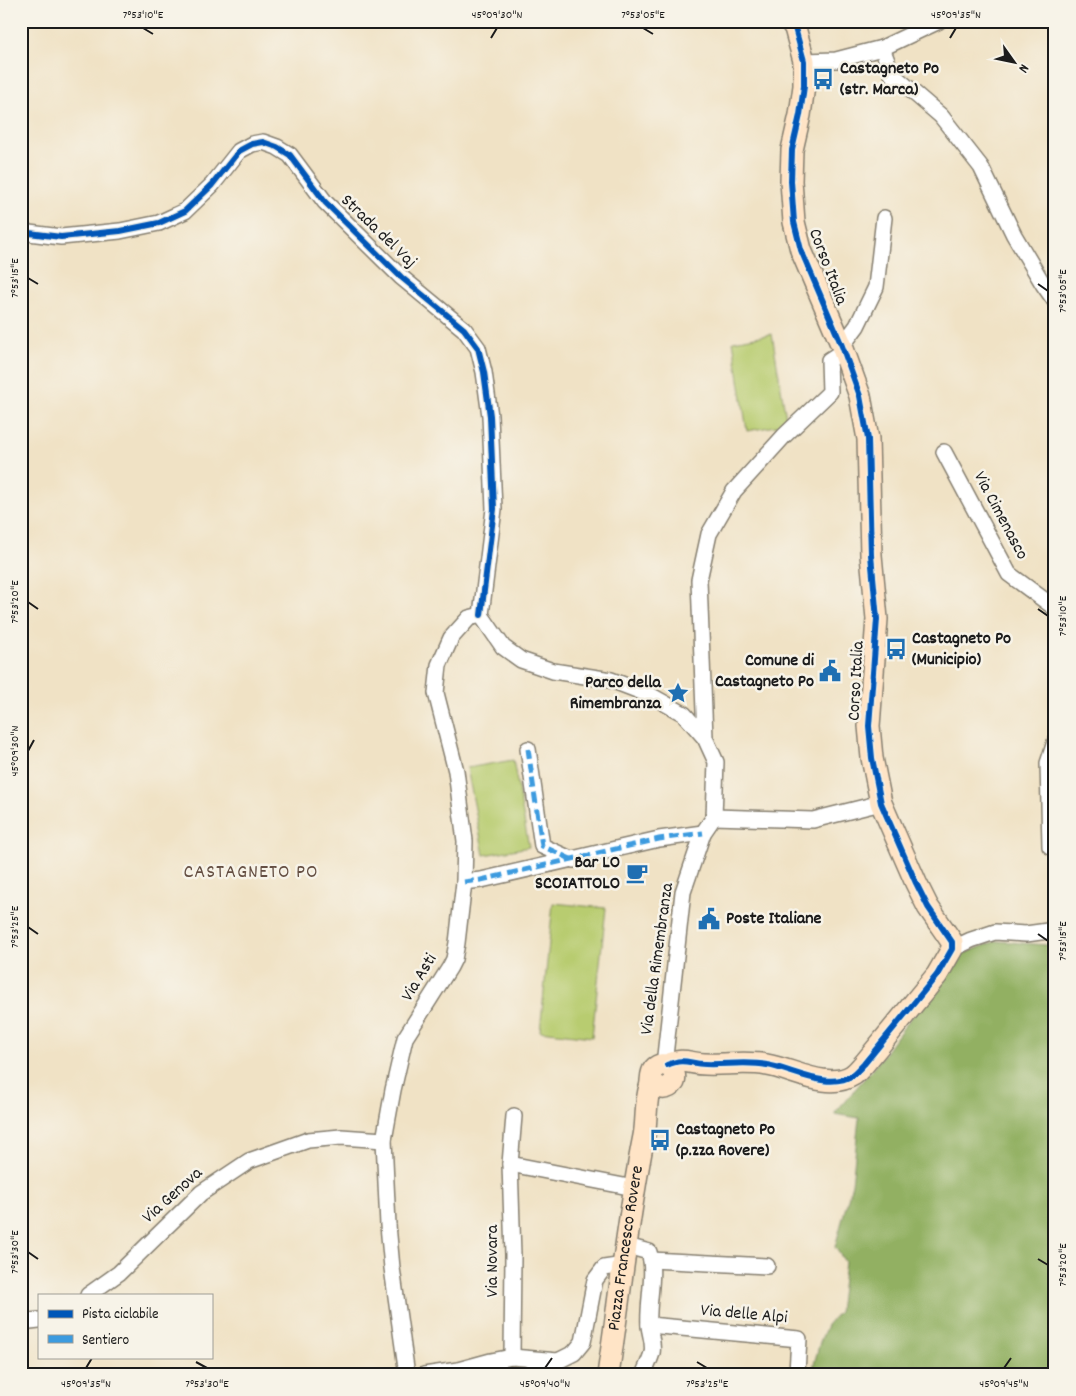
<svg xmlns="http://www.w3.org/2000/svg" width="1076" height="1396" viewBox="0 0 1076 1396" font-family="Dekko,sans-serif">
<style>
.green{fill:#b8cc70;stroke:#6a7446}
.forest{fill:#92b062;stroke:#57663f}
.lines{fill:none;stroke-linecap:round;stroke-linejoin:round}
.street-casing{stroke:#867f70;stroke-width:18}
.secondary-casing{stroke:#867f70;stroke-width:24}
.street{stroke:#fff;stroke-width:15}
.secondary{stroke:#ffe4c6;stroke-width:21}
.quiet{stroke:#3c9bdf;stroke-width:5;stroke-dasharray:10 5;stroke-linecap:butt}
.cycleway-casing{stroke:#f7f3e8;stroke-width:9}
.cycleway{stroke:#0057b8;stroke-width:6}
.ticks{fill:none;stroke:#1c1c1c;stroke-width:2}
.labels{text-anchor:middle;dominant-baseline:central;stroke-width:5;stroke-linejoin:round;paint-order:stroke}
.poi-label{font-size:18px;font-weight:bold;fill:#1c1c1c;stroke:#f7f3e8;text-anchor:start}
.street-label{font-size:18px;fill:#1c1c1c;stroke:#f7f3e8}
.quarter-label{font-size:20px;letter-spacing:1px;fill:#654f43;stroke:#f7f3e8}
.neatline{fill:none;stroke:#1c1c1c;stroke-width:2}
.ticks-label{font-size:12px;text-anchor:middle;fill:#1c1c1c}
</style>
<rect width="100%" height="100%" fill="#f7f3e8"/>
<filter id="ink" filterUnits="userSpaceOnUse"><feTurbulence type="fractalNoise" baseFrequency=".02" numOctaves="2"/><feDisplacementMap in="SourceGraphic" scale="10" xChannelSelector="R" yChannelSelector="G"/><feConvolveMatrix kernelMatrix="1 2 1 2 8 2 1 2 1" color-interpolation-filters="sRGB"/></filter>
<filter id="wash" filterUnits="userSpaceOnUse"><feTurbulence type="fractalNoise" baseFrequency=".0096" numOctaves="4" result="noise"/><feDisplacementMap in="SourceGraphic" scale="20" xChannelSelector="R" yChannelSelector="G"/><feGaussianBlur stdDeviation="1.12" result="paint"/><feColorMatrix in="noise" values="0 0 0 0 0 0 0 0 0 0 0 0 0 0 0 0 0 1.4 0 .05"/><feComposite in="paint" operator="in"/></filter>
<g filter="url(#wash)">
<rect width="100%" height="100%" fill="#f0e2c5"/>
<g class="green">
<polygon points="772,334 787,424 747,431 733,341"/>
<polygon points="21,442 26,490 21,674"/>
<polygon points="513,760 529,847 484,855 467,768"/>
<polygon points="553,903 606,908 592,1037 540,1031"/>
</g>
<polygon class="forest" points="996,941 1047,945 1055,944 1055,1375 811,1375 820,1342 827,1325 839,1312 845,1262 835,1247 852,1184 859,1118 834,1114 875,1066 935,985 963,954"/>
</g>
<g filter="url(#ink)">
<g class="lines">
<g class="street-casing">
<g id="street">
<polyline points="882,48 892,74 941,116 981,167 1014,235 1043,284 1055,301"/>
<polyline points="804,61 836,60 882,48 939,21"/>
<polyline points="21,232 61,237 120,231 159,223 185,211 212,185 239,151 252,144 263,142 277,147 290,155 325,202 401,277 464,329 478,348 484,372 490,416 494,509 481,615"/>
<polyline points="842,346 857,326 876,287 884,218"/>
<polyline points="944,452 1009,574 1055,608"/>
<polyline points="481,615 503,647 521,660 553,671 611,680 650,695 684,714 705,738"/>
<polyline points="1055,742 1048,763 1050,846 1055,849"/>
<polyline points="528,749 542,846 573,860"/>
<polyline points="714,817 813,820 881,803"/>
<polyline points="464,882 481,880 659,839 703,833"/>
<polyline points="952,949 971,940 995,932 1026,934 1055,930"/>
<polyline points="664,1065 683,892 703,833 714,817 716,762 705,738 699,580 709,534 734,491 784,436 830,392 829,360 843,351"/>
<polyline points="510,1164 634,1188"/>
<path d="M627,1246L649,1252C656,1273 647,1303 649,1326C650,1335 654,1343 652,1353C650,1360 646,1368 643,1375"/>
<polyline points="651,1260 767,1266"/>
<polyline points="88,1295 119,1273 201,1193 249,1161 308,1140 341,1137 384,1140"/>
<polyline points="21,1322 39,1320"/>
<polyline points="649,1325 799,1339 797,1372 794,1375"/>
<polyline points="512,1357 513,1255 510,1164 514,1116"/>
<polyline points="407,1375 392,1268 388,1225 384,1140 393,1090 405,1038 450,967 454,959 457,943 464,882 465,841 456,771 436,693 439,665 451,638 469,618 481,615"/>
<polyline points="424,1375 458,1370 491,1361 512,1357 558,1361 574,1353 583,1342 595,1280 604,1268 624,1265"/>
</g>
</g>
<g class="secondary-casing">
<g id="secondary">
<path d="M667,1065C685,1057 689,1064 705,1064C725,1065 747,1061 767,1065C792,1069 828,1091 853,1075C857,1072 860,1068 864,1064L937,975L952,949V942L928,907L916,883L881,803L872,758L869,726L877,619L871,555L868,439L860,396L842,346L801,250L794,222L791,181L792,150L800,115L804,86V61L795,28L790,21"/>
<path id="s1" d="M608,1375C620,1295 628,1215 644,1136C647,1121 645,1101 650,1087C652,1081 650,1074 654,1069C664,1058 678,1070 674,1082C667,1091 657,1090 652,1080"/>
</g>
</g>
<use href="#street" class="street"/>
<use href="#secondary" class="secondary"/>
<g class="quiet">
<polyline points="528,749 542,846 573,860"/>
<polyline points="464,882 481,880 659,839 703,833"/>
</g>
<g class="cycleway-casing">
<g id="cycleway">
<polyline points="21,232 61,237 120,231 159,223 185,211 212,185 239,151 252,144 263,142 277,147 290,155 325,202 401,277 464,329 478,348 484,372 490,416 494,509 481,615"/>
<path d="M667,1065C685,1057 689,1064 705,1064C725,1065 747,1061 767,1065C792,1069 828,1091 853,1075C857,1072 860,1068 864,1064L937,975L952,949V942L928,907L916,883L881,803L872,758L869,726L877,619L871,555L868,439L860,396L842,346L801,250L794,222L791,181L792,150L800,115L804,86V61L795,28L790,21"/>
</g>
</g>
<use href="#cycleway" class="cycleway"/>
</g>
</g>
<path class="ticks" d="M143,28L153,34M643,28L653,34M491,38L497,28M950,38L956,28M28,278L38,284M1038,284L1048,291M28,602L38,609M1038,609L1048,616M28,751L34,740M28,927L38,934M1038,934L1048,941M28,1252L38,1259M1038,1259L1048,1265M196,1362L207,1368M697,1362L707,1368M86,1368L92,1358M545,1368L552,1358M1004,1368L1011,1358"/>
<defs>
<g id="bus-bare" transform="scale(1.725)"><path d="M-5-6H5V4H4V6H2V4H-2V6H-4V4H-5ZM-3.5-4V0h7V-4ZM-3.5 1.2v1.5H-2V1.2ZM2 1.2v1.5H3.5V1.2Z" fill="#1f6fb2" stroke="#f7f3e8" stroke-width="2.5" paint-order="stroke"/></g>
<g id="civic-bare" transform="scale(1.725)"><path d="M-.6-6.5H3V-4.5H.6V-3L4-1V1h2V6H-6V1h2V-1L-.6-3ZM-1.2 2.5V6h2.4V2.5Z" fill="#1f6fb2" stroke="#f7f3e8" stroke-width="2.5" paint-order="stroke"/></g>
<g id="sight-bare" transform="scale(1.725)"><path d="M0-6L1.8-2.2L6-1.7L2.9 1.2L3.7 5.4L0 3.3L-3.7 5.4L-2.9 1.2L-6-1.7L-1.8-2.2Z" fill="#1f6fb2" stroke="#f7f3e8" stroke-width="2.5" paint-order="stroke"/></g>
<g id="cafe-bare" transform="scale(1.725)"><path d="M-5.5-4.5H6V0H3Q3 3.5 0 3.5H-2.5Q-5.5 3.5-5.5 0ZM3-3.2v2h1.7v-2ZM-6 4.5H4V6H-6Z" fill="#1f6fb2" stroke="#f7f3e8" stroke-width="2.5" paint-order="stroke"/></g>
</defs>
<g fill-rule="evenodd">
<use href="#bus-bare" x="823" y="79"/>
<use href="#bus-bare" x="896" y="649"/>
<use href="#civic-bare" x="830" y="671"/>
<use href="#sight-bare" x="678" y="693"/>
<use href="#cafe-bare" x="637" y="873"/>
<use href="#civic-bare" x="709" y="919"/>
<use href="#bus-bare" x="660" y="1140"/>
</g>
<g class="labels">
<g class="poi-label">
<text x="840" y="69">Castagneto Po<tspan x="840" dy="21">(str. Marca)</tspan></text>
<text x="912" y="639">Castagneto Po<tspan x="912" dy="21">(Municipio)</tspan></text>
<text x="814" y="661" text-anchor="end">Comune di<tspan x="814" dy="21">Castagneto Po</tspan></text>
<text x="661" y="683" text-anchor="end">Parco della<tspan x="661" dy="21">Rimembranza</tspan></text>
<text x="620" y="863" text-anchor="end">Bar LO<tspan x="620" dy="21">SCOIATTOLO</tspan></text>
<text x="726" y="919">Poste Italiane</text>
<text x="676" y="1130">Castagneto Po<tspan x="676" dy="21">(p.zza Rovere)</tspan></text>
</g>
<g class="street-label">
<text transform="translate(378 232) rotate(44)">Strada del Vaj</text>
<text transform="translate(827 267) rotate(69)">Corso Italia</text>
<text transform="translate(1000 516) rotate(62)">Via Cimenasco</text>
<text transform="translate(857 681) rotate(-87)">Corso Italia</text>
<text transform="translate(658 959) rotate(-82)">Via della Rimembranza</text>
<text transform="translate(420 978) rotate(-59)">Via Asti</text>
<text transform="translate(173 1196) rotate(-42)">Via Genova</text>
<text stroke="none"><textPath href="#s1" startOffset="128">Piazza Francesco Rovere</textPath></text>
<text transform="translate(493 1261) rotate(-90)">Via Novara</text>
<text transform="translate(744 1315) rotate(5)">Via delle Alpi</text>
</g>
<g class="quarter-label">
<text x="251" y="873">CASTAGNETO PO</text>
</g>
</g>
<rect width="1076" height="1396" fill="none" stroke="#f7f3e8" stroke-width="55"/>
<rect x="38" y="1294" width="175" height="65" fill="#f7f3e8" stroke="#9f9d96"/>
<rect x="48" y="1310" width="25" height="8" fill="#0057b8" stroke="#9f9d96"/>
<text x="82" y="1318" font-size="15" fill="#1c1c1c">Pista ciclabile</text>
<rect x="48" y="1335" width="25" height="8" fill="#3c9bdf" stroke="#9f9d96"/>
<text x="82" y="1344" font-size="15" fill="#1c1c1c">Sentiero</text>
<g transform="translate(1014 62) rotate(123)" stroke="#f7f3e8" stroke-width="4" paint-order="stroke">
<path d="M0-4L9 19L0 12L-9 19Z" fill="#1c1c1c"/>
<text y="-8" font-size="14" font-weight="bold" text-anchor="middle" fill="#1c1c1c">N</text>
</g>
<rect x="28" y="28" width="1020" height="1340" class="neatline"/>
<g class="ticks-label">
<text x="143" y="18">7°53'10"E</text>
<text x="497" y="18">45°09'30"N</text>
<text x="643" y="18">7°53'05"E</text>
<text x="956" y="18">45°09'35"N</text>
<text transform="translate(14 278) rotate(-90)" y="4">7°53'15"E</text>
<text transform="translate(1062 291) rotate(-90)" y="4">7°53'05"E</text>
<text transform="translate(14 602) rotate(-90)" y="4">7°53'20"E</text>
<text transform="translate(1062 616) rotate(-90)" y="4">7°53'10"E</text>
<text transform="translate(14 751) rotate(-90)" y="4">45°09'30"N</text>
<text transform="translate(14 927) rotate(-90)" y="4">7°53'25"E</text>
<text transform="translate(1062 941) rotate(-90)" y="4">7°53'15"E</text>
<text transform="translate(14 1252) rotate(-90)" y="4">7°53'30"E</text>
<text transform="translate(1062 1265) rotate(-90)" y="4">7°53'20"E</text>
<text x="86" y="1387">45°09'35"N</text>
<text x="207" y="1387">7°53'30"E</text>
<text x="545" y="1387">45°09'40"N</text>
<text x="707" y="1387">7°53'25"E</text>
<text x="1004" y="1387">45°09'45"N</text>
</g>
</svg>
